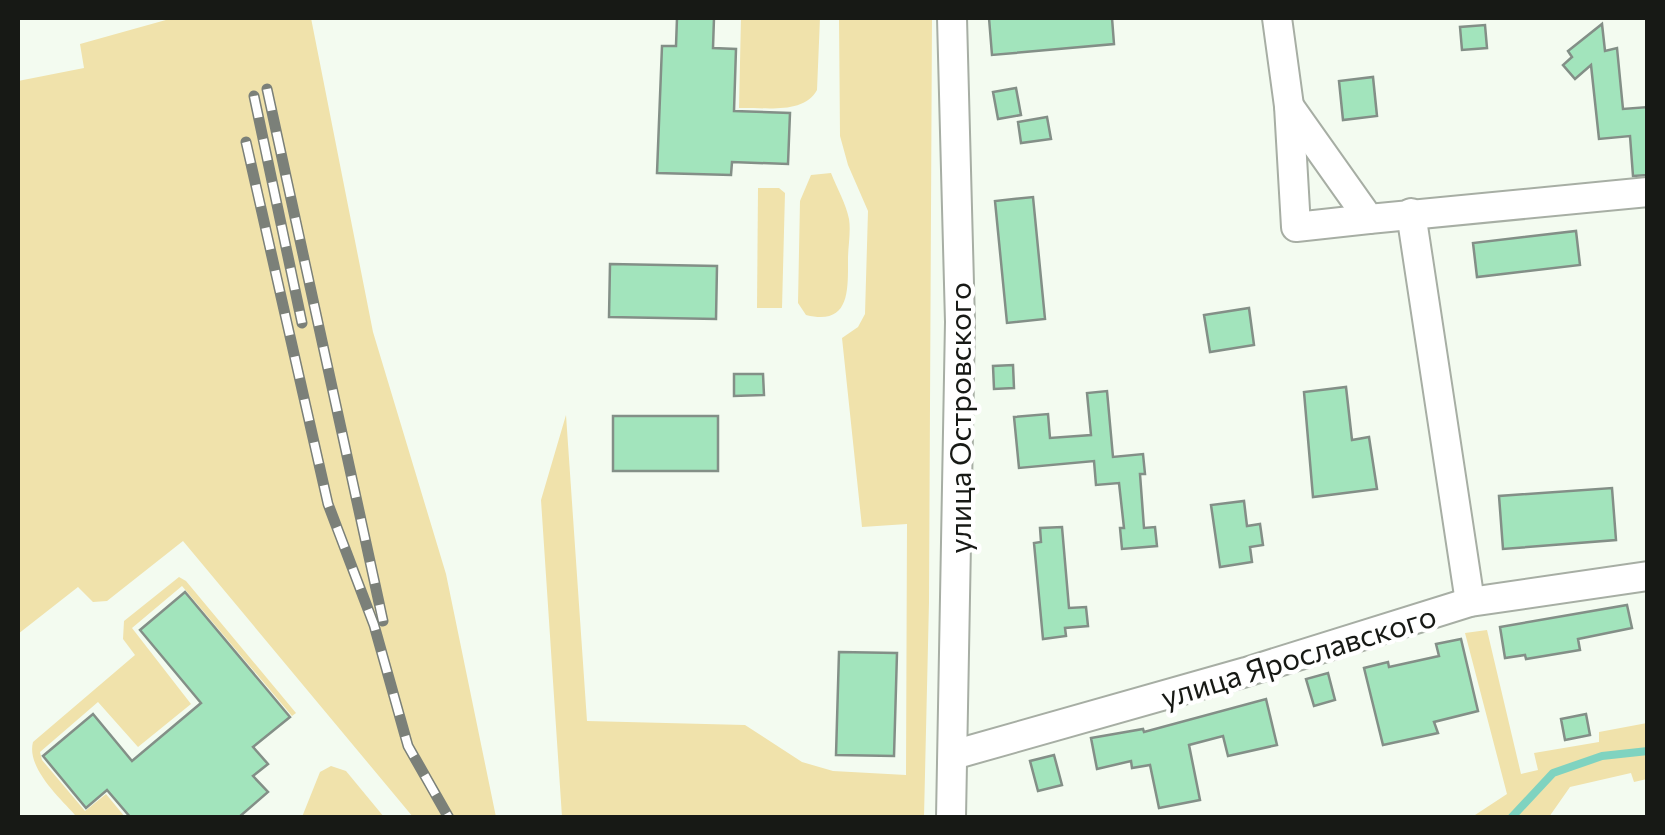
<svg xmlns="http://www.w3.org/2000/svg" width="1665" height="835" viewBox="0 0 1665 835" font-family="Commissioner,sans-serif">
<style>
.green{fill:#f0e2ab}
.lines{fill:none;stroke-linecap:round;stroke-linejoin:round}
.stream{stroke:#7fd3c0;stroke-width:8}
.building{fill:#a2e4bc;stroke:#838f87;stroke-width:2.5}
.street-casing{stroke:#a7aea4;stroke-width:32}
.street{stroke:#fff;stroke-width:28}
.rail-casing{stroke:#7b8079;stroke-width:11}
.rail{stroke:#fff;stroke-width:8;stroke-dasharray:22;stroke-linecap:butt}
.labels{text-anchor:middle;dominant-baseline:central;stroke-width:9;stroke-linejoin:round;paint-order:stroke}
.street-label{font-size:30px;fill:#171915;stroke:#fff}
</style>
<rect width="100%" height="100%" fill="#f3fbf0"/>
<g class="green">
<polygon points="173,18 311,18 373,332 446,574 496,817 413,817 183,541 107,601 93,602 78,587 18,634 18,81 84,68 80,44"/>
<path d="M741,18H820L817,90C804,115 763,107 739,108Z"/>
<polygon points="839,18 932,18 929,602 924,817 562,817 541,500 566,415 587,721 745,725 802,762 833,771 906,775 907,524 862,527 842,338 858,327 865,314 868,211 848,165 840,136"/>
<path d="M831,173C837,188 846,204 849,219C851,231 848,247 848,259C848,291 850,326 806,315L798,303L800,201L811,175Z"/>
<polygon points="758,188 779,188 785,193 782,308 757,308"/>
<path d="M179,577L186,581L296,713L292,716L182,586L132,628L191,704L138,747L98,702L40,752L42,760L85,811L106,794L125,817H77C61,799 26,768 33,742L135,655L123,639L124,621Z"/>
<polygon points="1487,630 1521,774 1538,770 1534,753 1599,742 1599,732 1647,723 1647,779 1634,782 1631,773 1570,787 1549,817 1472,817 1507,794 1465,633"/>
<polygon points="331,766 346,771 384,817 302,817 320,772"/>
</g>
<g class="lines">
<polyline class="stream" points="1511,818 1553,773 1602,756 1648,751"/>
</g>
<g class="building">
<polygon points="677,18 714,18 713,48 736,49 734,111 790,113 788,164 732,162 731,175 657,173 662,46 676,46"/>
<polygon points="989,18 1112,18 1114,44 992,55"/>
<polygon points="1602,24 1605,51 1617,48 1623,109 1648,107 1648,175 1633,176 1630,136 1599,139 1591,65 1575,79 1563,65 1572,57 1568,51"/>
<polygon points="1485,25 1487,48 1462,50 1460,27"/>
<polygon points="1373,77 1377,116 1343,120 1339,81"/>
<polygon points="1016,88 1021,115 998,119 993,92"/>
<polygon points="1047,117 1051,139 1021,143 1018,122"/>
<polygon points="1033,197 1045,319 1007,323 995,201"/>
<polygon points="1576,231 1580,265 1477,277 1473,243"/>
<polygon points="610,264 717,266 716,319 609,317"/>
<polygon points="1249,308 1254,345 1210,352 1204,315"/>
<polygon points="1013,365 1014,388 994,389 993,366"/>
<polygon points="734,374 763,374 764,395 734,396"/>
<polygon points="1346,387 1352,440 1369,437 1377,489 1313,497 1304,392"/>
<polygon points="1107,391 1113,457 1143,454 1145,474 1140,474 1144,528 1155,527 1157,546 1122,549 1120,528 1124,528 1119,483 1096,485 1094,461 1019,468 1014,417 1048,414 1050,438 1091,435 1087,393"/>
<rect x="613" y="416" width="105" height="55"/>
<polygon points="1612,488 1616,540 1503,549 1499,496"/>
<polygon points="1244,501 1247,526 1260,524 1263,545 1250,547 1252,562 1220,567 1211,505"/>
<polygon points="1062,527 1069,608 1086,607 1088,626 1065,628 1066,636 1043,639 1034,543 1041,542 1040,528"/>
<polygon points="185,592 290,717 253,747 268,764 253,776 268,792 238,818 131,818 107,790 86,808 43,756 93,714 132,761 201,703 140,630"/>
<polygon points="1627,605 1632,628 1578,639 1580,650 1526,659 1525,655 1505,658 1500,627"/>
<polygon points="1461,639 1478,711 1434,722 1438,733 1383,745 1364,668 1388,662 1389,667 1439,656 1436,644"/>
<polygon points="839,652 897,653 894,756 836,755"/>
<polygon points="1328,673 1335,700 1314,706 1306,679"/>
<polygon points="1266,699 1277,745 1228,756 1223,736 1189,745 1200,800 1159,808 1150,765 1132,768 1131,761 1097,769 1091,738 1143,729 1144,732"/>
<polygon points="1586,714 1590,735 1565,740 1561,719"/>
<polygon points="1054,755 1062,785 1038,791 1030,761"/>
</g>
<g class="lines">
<g class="street-casing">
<g id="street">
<polyline points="1277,18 1289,106 1296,227 1369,219"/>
<polyline points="1289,106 1369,219 1648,192"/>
<polyline points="1411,213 1470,602"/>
<polyline points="953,755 1246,672 1470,602 1648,576"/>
<polyline points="951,818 960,322 952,18"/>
</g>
</g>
<use href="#street" class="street"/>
<g class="rail-casing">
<g id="rail">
<polyline points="267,89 383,621"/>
<polyline points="254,96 302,323"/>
<polyline points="246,142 328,504 374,625 408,746 449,818"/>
</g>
</g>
<use href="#rail" class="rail"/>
</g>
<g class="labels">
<g class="street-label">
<text transform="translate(958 418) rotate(-90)">улица Островского</text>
<text transform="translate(1298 655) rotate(-17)">улица Ярославского</text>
</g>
</g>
<rect width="1665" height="835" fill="none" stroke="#171915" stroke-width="40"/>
</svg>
